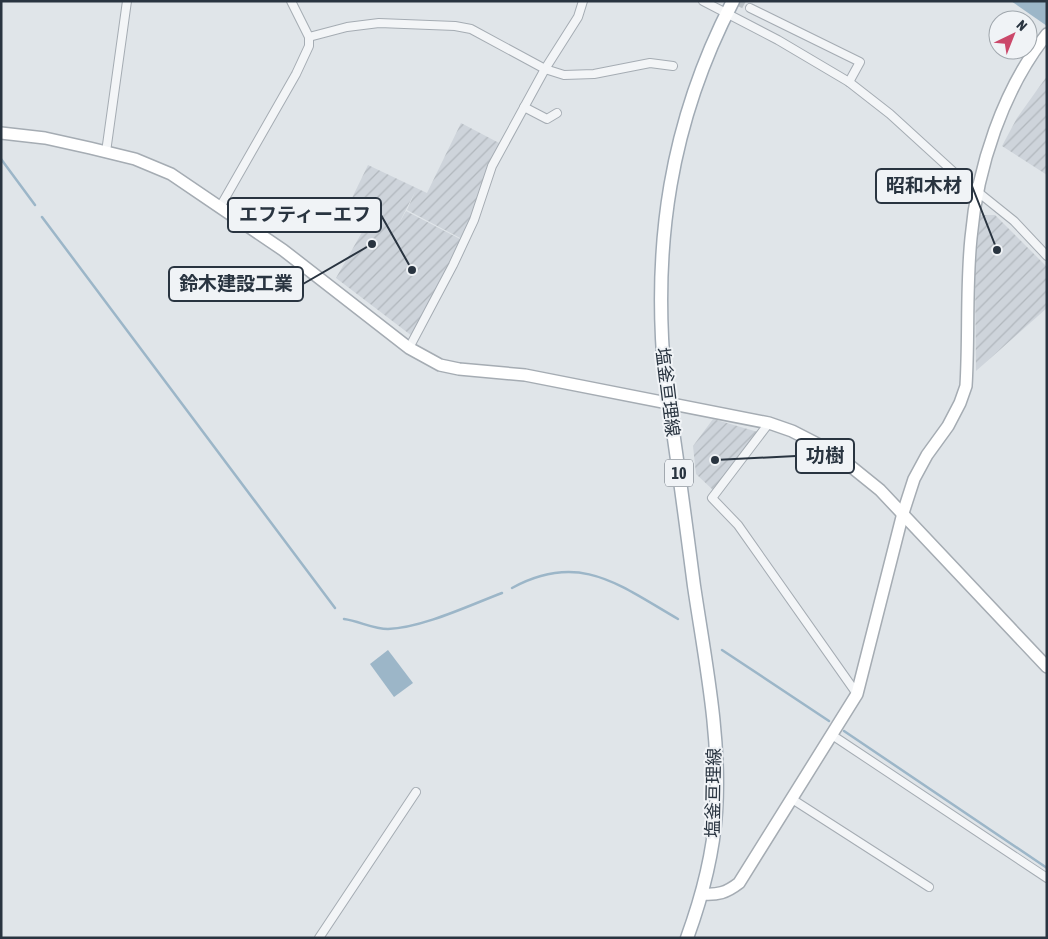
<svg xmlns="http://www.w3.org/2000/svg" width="1048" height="939" viewBox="0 0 1048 939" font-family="'Asap Condensed','Noto Sans JP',sans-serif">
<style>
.industrial{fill:url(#industrial-furrows)}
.water{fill:#9cb6c8}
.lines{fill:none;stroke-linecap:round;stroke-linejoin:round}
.stream{stroke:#9cb6c8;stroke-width:2.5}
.street-tunnel{stroke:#bbc2c7;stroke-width:8;stroke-dasharray:8 4;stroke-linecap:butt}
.street-casing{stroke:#a5acb3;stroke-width:10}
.secondary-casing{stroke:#a5acb3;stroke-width:14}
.primary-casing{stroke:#a0aab4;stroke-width:15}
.street{stroke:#f3f5f7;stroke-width:8}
.secondary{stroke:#fff;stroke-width:11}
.primary{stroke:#fff;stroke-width:12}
.labels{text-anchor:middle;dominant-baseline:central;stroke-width:4;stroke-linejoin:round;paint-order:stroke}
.shield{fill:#f0f3f6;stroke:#656d77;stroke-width:1}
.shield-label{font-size:16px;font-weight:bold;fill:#293440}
.street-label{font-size:18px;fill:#293440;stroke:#f0f3f6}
.leader{fill:none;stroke:#293440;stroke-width:2}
.callout-dot{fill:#293440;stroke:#f0f3f6;stroke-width:2}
.callout{fill:#f0f3f6;stroke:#293440;stroke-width:2}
.callout-label{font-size:19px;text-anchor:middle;font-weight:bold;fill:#293440}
</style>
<defs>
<pattern id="industrial-furrows" width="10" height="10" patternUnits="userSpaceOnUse" patternTransform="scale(1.25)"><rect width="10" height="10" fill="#ced4db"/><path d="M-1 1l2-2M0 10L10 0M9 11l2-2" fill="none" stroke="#b1b7bd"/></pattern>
</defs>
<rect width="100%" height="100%" fill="#e0e5e9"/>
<g class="industrial">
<polygon points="1047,76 1047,175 1002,146 1017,118"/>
<polygon points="461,123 501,144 462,239 407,210 415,192 397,227 406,211 462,240 412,336 336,278 374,211 351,200 368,165 427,193"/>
<polygon points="980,215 995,215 1047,267 1047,308 976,371 975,271"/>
<polygon points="713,419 758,432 713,490 696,474 693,446"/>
</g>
<g class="water">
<polygon points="1011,1 1047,1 1047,26"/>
<polygon points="388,650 413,683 394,697 370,664"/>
</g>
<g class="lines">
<g class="stream">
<polyline points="1,159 35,205"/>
<polyline points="42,217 335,608"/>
<path d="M512,588C580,551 619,585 678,619"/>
<path d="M344,619C359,621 373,629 388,629C422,628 470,605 502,593"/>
<polyline points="722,650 829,721"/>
<polyline points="844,731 1047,868"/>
</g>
<polyline class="street-tunnel" points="737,1 750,8"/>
<g class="street-casing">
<g id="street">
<polyline points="703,1 778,40 849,82 890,114 958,176 1014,221 1047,256"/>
<polyline points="750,8 860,62 849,82"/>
<polyline points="309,37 347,27 379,23 455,26 471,29 545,69 564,75 594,74 650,63 673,66"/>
<polyline points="524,107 547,119 557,113"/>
<polyline points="106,152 127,1"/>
<polyline points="220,207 296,74 309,46 309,37 291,1"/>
<polyline points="409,348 453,265 474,220 492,166 545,69 578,17 583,1"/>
<polyline points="769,423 712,498 738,525 857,694"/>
<polyline points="832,735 1047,878"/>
<polyline points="792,799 929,887"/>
<polyline points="319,938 416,792"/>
</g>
</g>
<g class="secondary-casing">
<g id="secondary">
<polyline points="1,133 45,138 90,148 135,159 171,174 283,250 409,348 440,365 459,369 525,375 769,423 792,431 833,452 880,490 1047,667"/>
<path d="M702,894C718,895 726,893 739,883L857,694L903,513L914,479L927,455L948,426L960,403L966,386C969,337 966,287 971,238C977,168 1003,89 1047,34"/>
</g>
</g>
<g class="primary-casing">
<path id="primary" d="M687,938C702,897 713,856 716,812C721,737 705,660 694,586C685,517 676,447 665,379C652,245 670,122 733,1"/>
</g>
<use href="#street" class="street"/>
<use href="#secondary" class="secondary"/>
<use href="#primary" class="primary"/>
</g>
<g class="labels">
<rect class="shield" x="665" y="459.5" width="28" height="27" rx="4"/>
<g class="shield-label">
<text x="679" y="473">10</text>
</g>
<g class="street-label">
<text transform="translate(668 392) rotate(83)">塩釜亘理線</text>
<text transform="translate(713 793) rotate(-89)">塩釜亘理線</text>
</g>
</g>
<path class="leader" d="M997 250L972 186M412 270L381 215M372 244L303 284M715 460L796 456"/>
<g class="callout-dot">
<circle cx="997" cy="250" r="5"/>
<circle cx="412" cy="270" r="5"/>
<circle cx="372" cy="244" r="5"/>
<circle cx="715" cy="460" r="5"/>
</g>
<g class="callout">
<rect x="876" y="169" width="96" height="34" rx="5"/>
<rect x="228" y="198" width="153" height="34" rx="5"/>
<rect x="169" y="267" width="134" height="34" rx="5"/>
<rect x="796" y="439" width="58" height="34" rx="5"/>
</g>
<g class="callout-label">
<text x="924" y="192">昭和木材</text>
<text x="305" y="221">エフティーエフ</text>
<text x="236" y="290">鈴木建設工業</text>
<text x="825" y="462">功樹</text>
</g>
<rect width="1048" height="939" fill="none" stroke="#293440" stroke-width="5"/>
<g transform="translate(1013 35) rotate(43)"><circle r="24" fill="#f0f3f6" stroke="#a0a7ad"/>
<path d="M0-4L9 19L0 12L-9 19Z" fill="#cb486a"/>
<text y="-8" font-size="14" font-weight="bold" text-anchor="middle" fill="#293440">N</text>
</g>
</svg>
